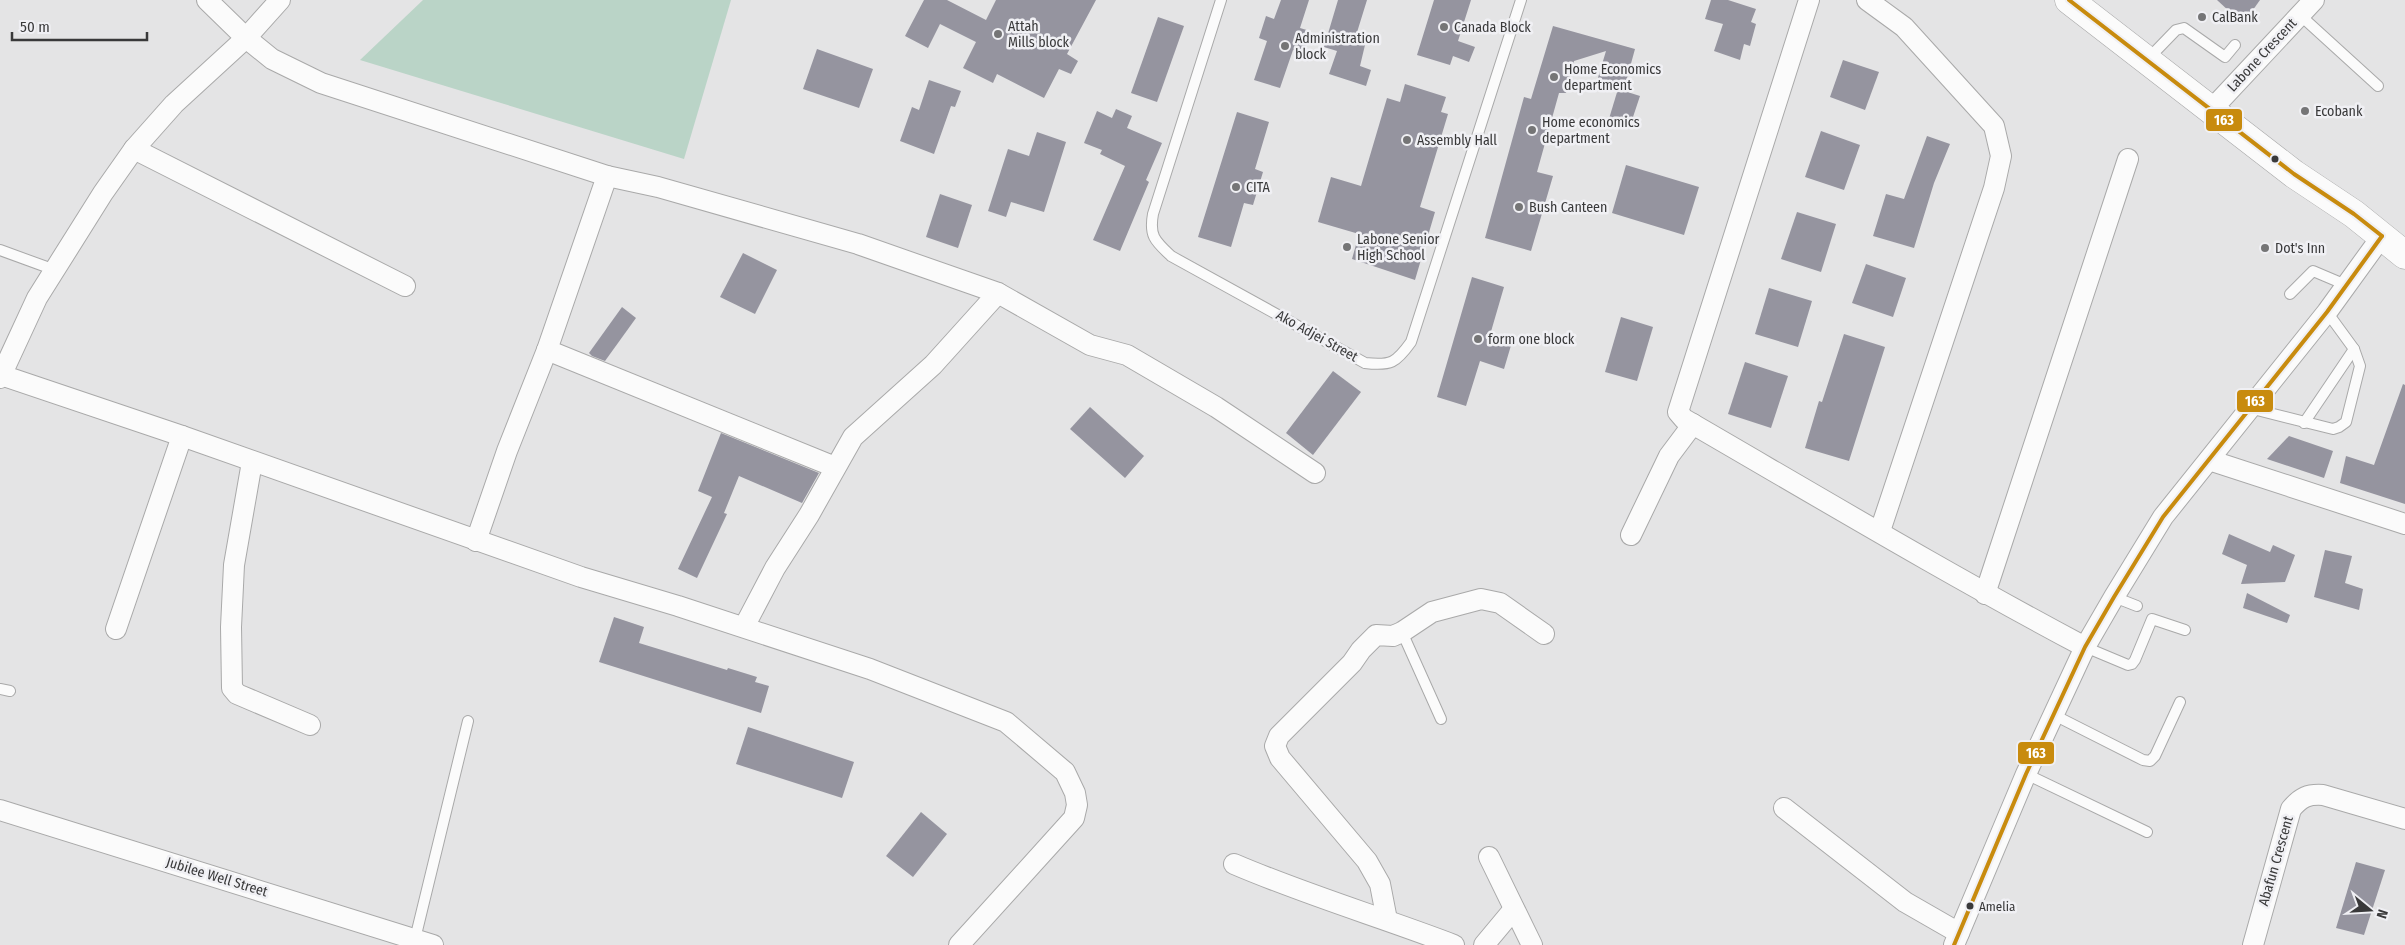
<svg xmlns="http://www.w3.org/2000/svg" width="2405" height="945" viewBox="0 0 2405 945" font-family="'Fira Sans Condensed',sans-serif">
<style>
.green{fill:#bad4c7}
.building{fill:#95949f}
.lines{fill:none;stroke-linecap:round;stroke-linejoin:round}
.lane-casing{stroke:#a9a9a9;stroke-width:12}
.street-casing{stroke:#a9a9a9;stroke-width:22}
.secondary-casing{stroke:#a9a9a9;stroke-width:29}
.lane{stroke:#fbfbfb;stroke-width:10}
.street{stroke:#fbfbfb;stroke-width:20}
.secondary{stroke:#fbfbfb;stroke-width:28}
.bus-1-casing{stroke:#f0f0f4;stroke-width:8}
.bus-1{stroke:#c88b0e;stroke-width:4}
.poi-dot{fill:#757576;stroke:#f0f0f4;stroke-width:2}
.bus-dot{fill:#39393a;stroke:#f0f0f4;stroke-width:2}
.labels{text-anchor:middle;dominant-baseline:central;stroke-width:5;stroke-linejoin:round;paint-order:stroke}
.bus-label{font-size:13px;fill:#39393a;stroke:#f0f0f4;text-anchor:start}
.poi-label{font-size:14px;fill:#39393a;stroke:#f0f0f4;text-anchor:start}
.street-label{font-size:14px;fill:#39393a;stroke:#f0f0f4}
.line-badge{stroke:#f0f0f4;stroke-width:2}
.badge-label{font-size:14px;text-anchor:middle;font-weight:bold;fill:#fff}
</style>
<rect width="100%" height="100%" fill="#e4e4e5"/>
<polygon class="green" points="423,0 731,0 684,159 360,60"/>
<g class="building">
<polygon points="924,0 947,0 986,20 996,0 1096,0 1067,54 1078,61 1071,74 1059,69 1044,98 997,74 993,83 963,68 976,42 940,24 928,48 905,36"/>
<polygon points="1281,0 1309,0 1300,28 1310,31 1303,54 1293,50 1280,88 1254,80 1267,41 1259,38 1266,16 1274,19"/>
<polygon points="1338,0 1367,0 1354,42 1365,45 1360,66 1371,70 1366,86 1329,74 1337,51 1324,47"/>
<polygon points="1434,0 1471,0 1458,41 1475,47 1469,62 1453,56 1450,65 1417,55"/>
<polygon points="1711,0 1728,0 1756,9 1751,22 1756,24 1750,46 1744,44 1740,60 1714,51 1723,24 1705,19"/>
<polygon points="2217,0 2260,0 2243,24"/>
<polygon points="1158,17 1184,26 1157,102 1131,93"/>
<polygon points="1553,26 1635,49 1624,89 1597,81 1606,51 1574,61 1566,93 1559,93 1537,172 1553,176 1531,251 1485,238 1524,97 1531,99"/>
<polygon points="817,49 873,69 859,108 803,89"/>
<polygon points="1843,60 1879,72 1865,110 1830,97"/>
<polygon points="929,80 961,91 955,107 951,106 934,154 900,141 912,107 919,110"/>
<polygon points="1405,84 1446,97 1441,112 1448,114 1420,207 1435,212 1415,280 1352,259 1359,234 1318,222 1331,177 1361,186 1387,98 1400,102"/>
<polygon points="1618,89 1640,96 1629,129 1608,122"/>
<polygon points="1116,109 1132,116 1127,128 1162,143 1146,180 1149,182 1120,251 1093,240 1125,166 1100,154 1102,150 1084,143 1097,111 1112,118"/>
<polygon points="1237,112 1269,122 1255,169 1263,172 1253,205 1244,203 1231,247 1198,237"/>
<polygon points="1821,131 1860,145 1844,190 1805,177"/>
<polygon points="1037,132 1066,142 1044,212 1011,202 1006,217 988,211 1008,149 1029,156"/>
<polygon points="1927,136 1950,144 1934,183 1914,248 1873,236 1886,194 1904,199"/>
<polygon points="1626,165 1699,187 1684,235 1612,213"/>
<polygon points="940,194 972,205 958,248 926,237"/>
<polygon points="1797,212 1836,224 1821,272 1781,259"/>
<polygon points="743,253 777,270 755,314 720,297"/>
<polygon points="1866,264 1906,278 1893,317 1852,303"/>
<polygon points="1472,277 1504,287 1490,335 1512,342 1504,369 1480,361 1466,406 1437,397"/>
<polygon points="1769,288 1812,301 1798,347 1755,334"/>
<polygon points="622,307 636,318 605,361 592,356 589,353"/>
<polygon points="1621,317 1653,327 1637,381 1605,372"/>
<polygon points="1844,334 1885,347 1849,461 1805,448 1819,401 1822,402"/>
<polygon points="1745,362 1788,376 1771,428 1728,414"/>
<polygon points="1333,371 1361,392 1313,455 1286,433"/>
<polygon points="2403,384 2405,385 2405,504 2340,483 2346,456 2374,465"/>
<polygon points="1090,407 1144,456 1125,478 1070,429"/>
<polygon points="721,433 819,473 802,503 739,476 724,513 727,514 697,578 678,569 712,497 698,491"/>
<polygon points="2289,436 2333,451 2324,478 2267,459"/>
<polygon points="2229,534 2270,552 2273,545 2295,555 2285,582 2241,584 2247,565 2222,554"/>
<polygon points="2325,550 2352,556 2345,583 2363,589 2359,610 2314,597"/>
<polygon points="2247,593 2290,615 2287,623 2243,608"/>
<polygon points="614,617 644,627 639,643 727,670 728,668 757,677 755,682 769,686 761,713 599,662"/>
<polygon points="748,727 854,762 842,798 736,764"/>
<polygon points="921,812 947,834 913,877 886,856"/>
<polygon points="2356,862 2385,870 2364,935 2336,928"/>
</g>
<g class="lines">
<g class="lane-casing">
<g id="lane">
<path d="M1221,0L1153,214C1149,236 1155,241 1171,256L1365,363C1391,366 1396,363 1411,342L1521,0"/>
<polyline points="2300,15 2378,86"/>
<polyline points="2147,60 2176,30 2184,28 2225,57 2235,45"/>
<polyline points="0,250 55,270"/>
<polyline points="2290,294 2313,271 2346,285"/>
<polyline points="2249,408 2333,429 2339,427 2346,422 2360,366 2354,349 2327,312"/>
<polyline points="2304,423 2354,349"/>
<polyline points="2114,597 2137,606"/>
<polyline points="1402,632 1441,719"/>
<polyline points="2085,647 2128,665 2132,664 2135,660 2152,619 2185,630"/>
<polyline points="0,689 10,691"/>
<polyline points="2054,715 2143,760 2150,761 2155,756 2180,702"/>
<polyline points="2026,774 2147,832"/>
<polyline points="415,939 468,721"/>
</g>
</g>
<g class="street-casing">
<g id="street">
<polyline points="207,0 246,38 272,59 321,83 607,176 658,187 858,244 998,293 1090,345 1127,355 1216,407 1315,473"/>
<path d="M1809,0L1678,412L1684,419C1817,496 1949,575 2085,647"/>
<polyline points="1867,0 1904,27 1994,126 2001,156 1994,188 1880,531"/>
<polyline points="2211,110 2314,0"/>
<polyline points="134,149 405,286"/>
<polyline points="547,350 835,467"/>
<polyline points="1,375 182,436 581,577 678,606 870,669 1006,722 1065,772 1075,793 1077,805 1074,818 959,945"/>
<polyline points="0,378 37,298 103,193 134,149 174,104 246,38 280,0"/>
<polyline points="2209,460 2405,524"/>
<polyline points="252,462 234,565 231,627 232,688 237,694 310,725"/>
<polyline points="1631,535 1669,456 1693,424"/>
<polyline points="476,541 507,451 547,350 607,176"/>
<polyline points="1985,594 2128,159"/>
<polyline points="744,627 775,568 809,515 853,437 933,365 998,293"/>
<polyline points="116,629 182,436"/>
<polyline points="1784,808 1905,902 1959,933"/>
<polyline points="0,810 433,945"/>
<polyline points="1489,857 1532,945"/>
<path d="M1234,864C1306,895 1381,917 1454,945"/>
<polyline points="1387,920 1380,884 1367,861 1280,758 1275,746 1279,736 1352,663 1361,650 1376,635 1393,636 1402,632 1432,612 1481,599 1500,603 1544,634"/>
<polyline points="1484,945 1514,909"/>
<polyline points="1954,945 2026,774 2085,647 2114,597 2163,517 2327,312 2382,236"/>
<path d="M2253,945L2291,809C2301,797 2308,794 2323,795L2405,819"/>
</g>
</g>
<g class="secondary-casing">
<polyline id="secondary" points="2069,0 2294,174 2354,214 2405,255"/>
</g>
<use href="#lane" class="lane"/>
<use href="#street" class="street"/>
<use href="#secondary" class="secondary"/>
<g class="bus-1-casing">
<g id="bus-1">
<polyline points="2069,0 2294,174 2354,214 2382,236"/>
<polyline points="1954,945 2026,774 2085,647 2114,597 2163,517 2327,312 2382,236"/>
</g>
</g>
<use href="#bus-1" class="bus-1"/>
</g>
<g class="poi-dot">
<circle cx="2202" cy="17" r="5"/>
<circle cx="1444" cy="27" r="5"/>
<circle cx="998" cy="34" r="5"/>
<circle cx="1285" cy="46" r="5"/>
<circle cx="1554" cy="77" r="5"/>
<circle cx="2305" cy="111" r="5"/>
<circle cx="1532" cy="130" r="5"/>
<circle cx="1407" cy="140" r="5"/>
<circle cx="1236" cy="187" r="5"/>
<circle cx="1519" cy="207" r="5"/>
<circle cx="1347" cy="247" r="5"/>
<circle cx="2265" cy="248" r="5"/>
<circle cx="1478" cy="339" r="5"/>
</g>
<g class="bus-dot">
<circle cx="2275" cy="159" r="4.5"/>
<circle cx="1970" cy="906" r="4.5"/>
</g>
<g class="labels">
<g class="bus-label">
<text x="1979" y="906">Amelia</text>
</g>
<g class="poi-label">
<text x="2212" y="17">CalBank</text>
<text x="1008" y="26">Attah<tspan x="1008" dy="16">Mills block</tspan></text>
<text x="1454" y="27">Canada Block</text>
<text x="1295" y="38">Administration<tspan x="1295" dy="16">block</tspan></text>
<text x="1564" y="69">Home Economics<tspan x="1564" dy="16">department</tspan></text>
<text x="2315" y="111">Ecobank</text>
<text x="1542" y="122">Home economics<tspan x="1542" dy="16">department</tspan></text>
<text x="1417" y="140">Assembly Hall</text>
<text x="1246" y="187">CITA</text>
<text x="1529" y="207">Bush Canteen</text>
<text x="1357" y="239">Labone Senior<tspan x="1357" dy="16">High School</tspan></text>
<text x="2275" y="248">Dot's Inn</text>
<text x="1488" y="339">form one block</text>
</g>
<g class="street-label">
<text transform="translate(2262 55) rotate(-47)">Labone Crescent</text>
<text transform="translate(1317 336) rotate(29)">Ako Adjei Street</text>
<text transform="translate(2276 861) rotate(-74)">Abafun Crescent</text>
<text transform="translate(217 877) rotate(17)">Jubilee Well Street</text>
</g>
</g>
<g class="line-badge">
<rect x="2205" y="108" width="38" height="24" rx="5" fill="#c88b0e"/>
<rect x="2236" y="389" width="38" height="24" rx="5" fill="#c88b0e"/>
<rect x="2017" y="741" width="38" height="24" rx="5" fill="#c88b0e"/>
</g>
<g class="badge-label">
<text x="2224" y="125">163</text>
<text x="2255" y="406">163</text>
<text x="2036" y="758">163</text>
</g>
<g transform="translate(2370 910) rotate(108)" stroke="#f0f0f4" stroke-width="4" paint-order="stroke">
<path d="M0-4L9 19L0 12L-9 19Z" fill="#39393a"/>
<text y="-8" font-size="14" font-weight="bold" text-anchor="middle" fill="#39393a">N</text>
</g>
<path d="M12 32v8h135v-8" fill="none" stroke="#39393a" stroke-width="2.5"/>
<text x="20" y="32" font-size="15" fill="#39393a" stroke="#f0f0f4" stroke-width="4" paint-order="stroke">50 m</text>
</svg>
